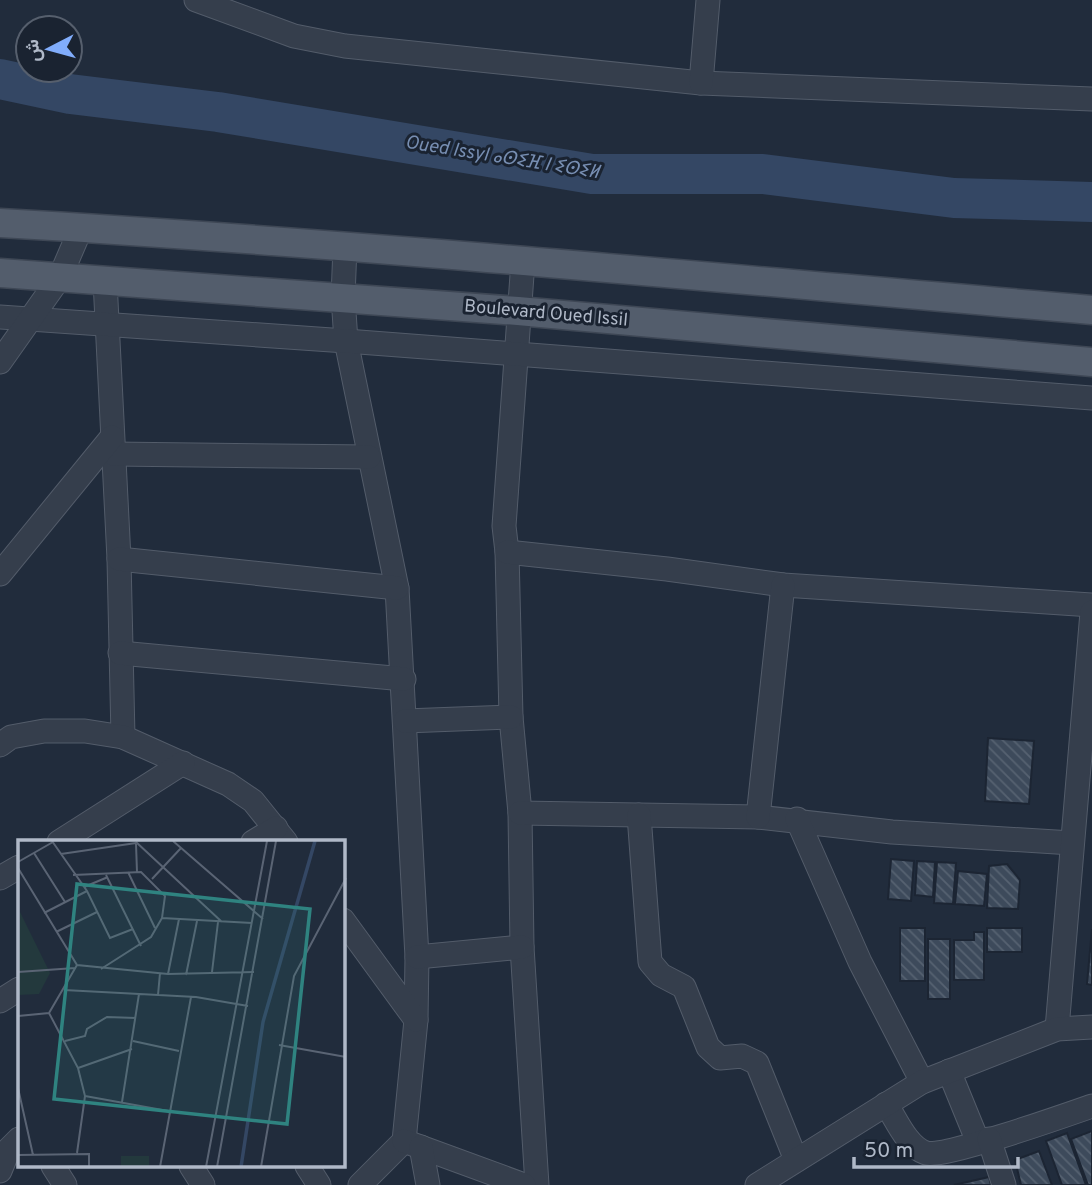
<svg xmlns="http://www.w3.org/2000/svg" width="1092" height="1185" viewBox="0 0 1092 1185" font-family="Overpass,Vazirmatn,'Noto Sans Tifinagh',sans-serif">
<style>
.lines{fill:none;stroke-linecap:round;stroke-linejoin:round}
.river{stroke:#344764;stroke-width:40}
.building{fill:url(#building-back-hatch);stroke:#1c2533;stroke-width:2}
.minor-casing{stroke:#535c6a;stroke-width:25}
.major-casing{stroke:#3e4755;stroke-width:31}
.minor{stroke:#353e4c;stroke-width:23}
.major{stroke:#535d6c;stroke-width:28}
.labels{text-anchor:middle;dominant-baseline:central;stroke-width:6;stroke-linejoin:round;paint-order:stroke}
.street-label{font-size:18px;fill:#b0b9c8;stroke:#1a2331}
.water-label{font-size:19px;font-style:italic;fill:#778eb2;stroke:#1a2331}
.inset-river{fill:none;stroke:#344764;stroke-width:3.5}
.inset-road{fill:none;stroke:#5a6474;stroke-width:2}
.view{fill:#2f8380;fill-opacity:0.15;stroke:#2f8380;stroke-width:3.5}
.inset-edge{fill:none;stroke:#b0b9c8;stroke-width:3.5}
</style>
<defs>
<pattern id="building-back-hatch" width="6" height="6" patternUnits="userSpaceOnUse" patternTransform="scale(1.75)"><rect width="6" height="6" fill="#3d4a5b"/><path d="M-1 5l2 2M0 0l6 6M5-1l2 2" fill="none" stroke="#566271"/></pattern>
</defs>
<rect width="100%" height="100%" fill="#212c3c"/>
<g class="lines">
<polyline class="river" points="0,79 70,94 218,112 592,174 763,174 954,198 1092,202"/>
</g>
<g class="building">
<polygon points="988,738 1034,741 1029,804 985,801"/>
<polygon points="891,859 914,861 911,901 888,899"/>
<polygon points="917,861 935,862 933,897 915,895"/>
<polygon points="937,862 956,863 953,904 934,903"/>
<polygon points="1007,864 1020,880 1018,909 987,908 989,866"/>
<polygon points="958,871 987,874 984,906 955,904"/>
<rect x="900" y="928" width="25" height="53"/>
<rect x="987" y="928" width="35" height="24"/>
<polygon points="1092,929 1092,985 1087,984"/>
<polygon points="974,932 984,932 984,980 954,980 954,940 974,940"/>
<rect x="928" y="939" width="22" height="60"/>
<polygon points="1092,1131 1092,1185 1088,1185 1071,1139"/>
<polygon points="1067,1133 1086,1185 1062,1185 1046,1141"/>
<polygon points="1039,1151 1052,1185 1021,1185 1015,1160"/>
<polygon points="989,1177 991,1185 954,1185"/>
</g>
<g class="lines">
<g class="minor-casing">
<g id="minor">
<polyline points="196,0 294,36 345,46 701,83 1092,99"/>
<polyline points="701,83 708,0"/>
<polyline points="345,247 343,297 346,341 397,588 417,957 416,1020 404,1141 360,1185"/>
<polyline points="523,261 504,526 507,552 511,717 520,813 522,947 537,1185"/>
<polyline points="105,281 119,559 123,737"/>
<polyline points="0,317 346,341 1092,398"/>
<polyline points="0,362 60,277 81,228"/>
<polyline points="113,454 369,457"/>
<polyline points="507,552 667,569 783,585 1092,605"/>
<polyline points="119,559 397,588"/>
<polyline points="0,574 112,437"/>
<polyline points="120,653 404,679"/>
<polyline points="405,721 511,717"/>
<polyline points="0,745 11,737 44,731 85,731 123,737 228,784 253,801 286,842"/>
<polyline points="520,813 758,817 892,832 1072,843"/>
<polyline points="639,815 650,962 661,975 684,987 708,1047 720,1058 742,1056 757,1063 796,1160"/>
<polyline points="758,817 783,585"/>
<polyline points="797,819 860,962 922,1082"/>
<polyline points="59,842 183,763"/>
<polyline points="253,842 276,828"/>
<polyline points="0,878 19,867"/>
<polyline points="343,920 416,1020"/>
<polyline points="417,957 522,947"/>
<polyline points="0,1001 19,989"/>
<polyline points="1057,1029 1092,612"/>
<polyline points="949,1071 978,1142"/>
<path d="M886,1104C896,1119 907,1147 926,1153C942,1159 1069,1114 1092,1106"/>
<polyline points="989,1139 1004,1185"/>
<polyline points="404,1141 524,1185"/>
<polyline points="421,1147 428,1185"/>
<polyline points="53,1166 65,1185"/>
<polyline points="191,1166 203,1185"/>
<polyline points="307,1166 319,1185"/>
<polyline points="0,1171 9,1149 19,1139"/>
<polyline points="757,1185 922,1082 1057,1029 1092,1027"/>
</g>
</g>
<g class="major-casing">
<g id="major">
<path d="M0,223C365,244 728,279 1092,310"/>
<polyline points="0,273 518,311 1092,362"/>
</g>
</g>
<use href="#minor" class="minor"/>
<use href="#major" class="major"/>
</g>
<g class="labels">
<g class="street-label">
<text transform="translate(546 314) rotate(5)">Boulevard Oued Issil</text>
</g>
<g class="water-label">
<text transform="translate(502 158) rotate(9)">Oued Issyl ⴰⵙⵉⴼ ⵏ ⵉⵙⵉⵍ</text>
</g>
</g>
<g transform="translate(18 840)">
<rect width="327" height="327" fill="#212c3c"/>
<path d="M2,72L32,133L21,154L0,155Z" fill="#23393d"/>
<path d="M103,316H131V327H103Z" fill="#23393d"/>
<path class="inset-river" d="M223,327L245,182L297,1"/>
<path class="inset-road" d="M34,1L69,51L92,98L115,89M155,1L245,79M118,2L204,82M118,4L119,32M16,13L47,62M43,14L118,3M0,22L35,2M0,28L59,125L150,134L236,132M110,32L137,88M55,35L123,32L147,56L144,78L133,97L83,129M88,35L123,106M134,39L163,8M66,47L90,37M26,73L69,51M144,78L234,83M38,92L79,72M0,132L57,128M194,132L200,82M150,134L161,79M168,135L179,81M46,150L178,157L230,166M140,155L142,133M31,173L60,228L67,256L59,313M0,176L31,173L59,125M47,201L67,196L69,189L89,177L118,178M115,201L161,211M261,205L328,217M60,228L114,209M0,248L15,315M67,256L150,271M104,262L121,154M0,315L71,314V327M142,327L173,157M188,327L249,1M199,327L258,1M243,327L276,136L328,38"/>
<path class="view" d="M59,44L292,69L269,284L36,259Z"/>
<rect width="327" height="327" class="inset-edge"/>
</g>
<g transform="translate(49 49) rotate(264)"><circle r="33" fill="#1a2331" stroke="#565f6d" stroke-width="2"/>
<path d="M0-5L12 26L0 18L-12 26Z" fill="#81adfc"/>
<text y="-10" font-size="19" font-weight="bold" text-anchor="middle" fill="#b0b9c8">ش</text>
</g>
<path d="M854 1157v10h164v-10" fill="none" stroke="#b0b9c8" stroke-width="3.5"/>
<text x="864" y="1157" font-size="21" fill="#b0b9c8" stroke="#1a2331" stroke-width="5" paint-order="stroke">50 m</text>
</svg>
